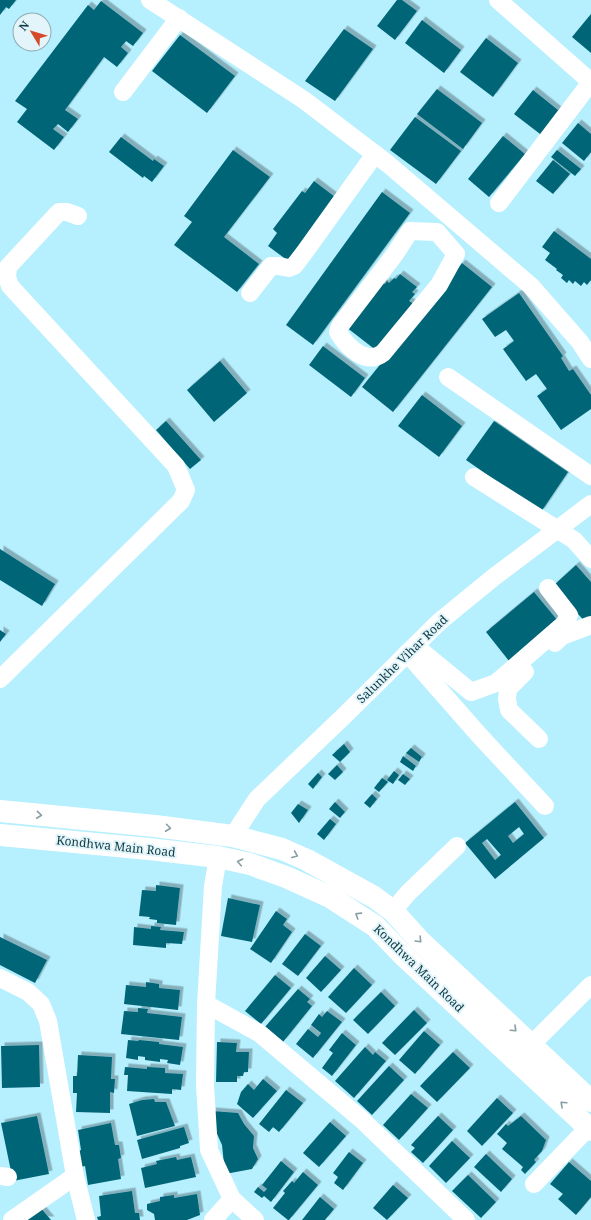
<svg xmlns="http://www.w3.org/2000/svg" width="591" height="1220" viewBox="0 0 591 1220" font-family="'Noto Serif',serif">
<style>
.building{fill:#066677;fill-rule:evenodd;filter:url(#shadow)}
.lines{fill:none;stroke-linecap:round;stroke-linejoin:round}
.minor{stroke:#fff;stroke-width:18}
.major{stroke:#fff;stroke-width:22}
.oneway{stroke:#869da2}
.labels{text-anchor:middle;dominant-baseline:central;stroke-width:4;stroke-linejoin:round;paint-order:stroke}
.street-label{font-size:12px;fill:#0c3b45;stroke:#e3f5fa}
</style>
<defs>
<filter id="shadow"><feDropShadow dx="3.5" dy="-3.5" stdDeviation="0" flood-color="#0004"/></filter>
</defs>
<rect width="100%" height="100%" fill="#b6effe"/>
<g class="building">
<polygon points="0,0 16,0 9,9 6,7 0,15"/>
<polygon points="397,0 402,0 417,11 395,40 377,26"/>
<polygon points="101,1 143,33 133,46 126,41 121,47 128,53 117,67 104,57 65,110 78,119 68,132 58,124 53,129 64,137 54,150 17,122 27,109 15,101 88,5 94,10"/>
<polygon points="591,14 591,53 572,37"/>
<polygon points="422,20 461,50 444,73 405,43"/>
<polygon points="344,29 373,49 335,101 305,81"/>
<polygon points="180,35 235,76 207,113 152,71"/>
<polygon points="486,38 518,63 493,97 460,72"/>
<polygon points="437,89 482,123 463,149 417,114"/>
<polygon points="533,90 563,114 544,137 514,114"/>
<polygon points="415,117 461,151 436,184 390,150"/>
<polygon points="578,123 591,134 591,152 584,161 562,143"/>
<polygon points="503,136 525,154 489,197 468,179"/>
<polygon points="121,137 153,161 154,159 164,166 152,182 144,176 143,178 109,152"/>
<polygon points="233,150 270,177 224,237 259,264 237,292 174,245 192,222 184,216"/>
<polygon points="557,150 581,169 575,176 551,157"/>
<polygon points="553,160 570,174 553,194 536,181"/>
<polygon points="314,181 339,200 291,263 268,246 277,233 273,229 302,191 305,193"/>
<polygon points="382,192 410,213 313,345 286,325"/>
<polygon points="554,231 591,259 591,280 587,285 584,282 581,286 575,281 573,284 569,280 567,283 561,278 563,275 556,270 557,269 545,260 550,253 542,247"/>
<polygon points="462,263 492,287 393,412 362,387"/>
<polygon points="400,274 417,287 412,292 415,294 409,301 414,304 377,351 346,327 381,281 385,284 387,281 389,283 394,278 396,279"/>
<polygon points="519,293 563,356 561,358 569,371 573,369 591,395 591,409 561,430 537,396 547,389 536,374 526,381 503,349 514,341 506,330 495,337 482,319"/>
<polygon points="323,346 365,378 351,397 309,365"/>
<polygon points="220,361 247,393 214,422 187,390"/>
<polygon points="422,395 462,426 439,457 398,426"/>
<polygon points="166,421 201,460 190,469 156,430"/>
<polygon points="494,421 568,472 541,512 466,460"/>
<polygon points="0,549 55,584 42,606 0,580"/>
<polygon points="576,565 591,582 591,620 587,624 553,586"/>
<polygon points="534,592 558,621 509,661 486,632"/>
<polygon points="0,630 6,634 0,642"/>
<polygon points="344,744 350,752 340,762 332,755"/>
<polygon points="411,748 422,757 419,762 406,753"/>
<polygon points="403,756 416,766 413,771 400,762"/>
<polygon points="337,765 343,772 335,780 328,774"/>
<polygon points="394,771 399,775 393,784 387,780"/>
<polygon points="318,773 322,777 313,789 308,784"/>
<polygon points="403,774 410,779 405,785 398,780"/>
<polygon points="382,778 388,782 379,792 374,788"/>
<polygon points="372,794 377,799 370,808 364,803"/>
<polygon points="335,802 345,812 340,818 329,809"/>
<path d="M515,802L544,838L495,879L465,843ZM519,827L524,834L513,843L508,836ZM487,839L501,855L495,860L482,843Z"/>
<polygon points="298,804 308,810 299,823 291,813"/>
<polygon points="330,819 336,824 324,840 317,834"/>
<polygon points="156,885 180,888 176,925 157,923 157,920 149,919 150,917 139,916 142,890 156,891"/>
<polygon points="228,898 260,905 252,942 221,936"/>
<polygon points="276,911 287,919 283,925 292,932 271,963 250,949"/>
<polygon points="151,926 161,927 160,930 184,932 182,944 166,943 166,948 133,945 134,927 151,929"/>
<polygon points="305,934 321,946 298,976 282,964"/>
<polygon points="0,937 47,960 35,983 0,965"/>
<polygon points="325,956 341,970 321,992 306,978"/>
<polygon points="354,968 372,985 346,1013 328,997"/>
<polygon points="275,975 291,988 261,1024 245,1011"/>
<polygon points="146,982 159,984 159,988 180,990 178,1010 124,1004 126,985 146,987"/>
<polygon points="298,989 310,999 307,1002 312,1006 283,1042 265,1027"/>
<polygon points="381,992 395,1006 368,1034 353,1020"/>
<polygon points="138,1008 148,1009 147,1013 182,1017 179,1040 121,1034 124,1011 138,1012"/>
<polygon points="414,1010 427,1023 395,1055 382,1043"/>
<polygon points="327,1011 342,1022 313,1058 296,1044 308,1029 318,1037 321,1033 311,1025 319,1014 322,1017"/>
<polygon points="424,1031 440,1045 415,1074 399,1060"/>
<polygon points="342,1033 356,1045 332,1076 322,1068 333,1053 329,1050"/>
<polygon points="128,1040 138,1041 139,1040 159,1042 159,1044 183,1047 180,1065 167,1063 168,1060 160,1059 160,1062 145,1060 145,1057 138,1056 138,1060 126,1058"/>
<polygon points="217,1042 237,1043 236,1052 249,1052 248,1072 244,1072 243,1076 237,1076 237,1082 216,1082"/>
<polygon points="39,1045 40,1087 2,1088 1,1046"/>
<polygon points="365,1047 373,1055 375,1052 386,1061 354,1098 335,1081"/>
<polygon points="453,1052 470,1068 437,1102 420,1086"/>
<polygon points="78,1055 112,1057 111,1079 115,1079 114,1093 110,1092 110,1113 76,1112 77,1093 73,1093 73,1076 77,1076"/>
<polygon points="389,1066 404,1080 372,1115 357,1101"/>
<polygon points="125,1067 147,1069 147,1067 165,1068 165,1073 183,1074 181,1090 172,1089 172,1094 127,1091 128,1075 124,1075"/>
<polygon points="263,1079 277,1091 253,1118 237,1104 241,1092 248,1084 254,1090"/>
<polygon points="286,1090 303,1103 279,1132 273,1127 269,1132 259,1124"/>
<polygon points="411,1094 428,1108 399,1140 383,1125"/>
<polygon points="497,1098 513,1113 482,1146 467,1131"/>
<polygon points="154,1099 155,1102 166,1102 175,1126 137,1136 129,1104 142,1100"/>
<polygon points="212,1111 238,1113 244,1124 254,1136 253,1148 258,1159 252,1169 225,1174 222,1145 214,1127"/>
<polygon points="37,1116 49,1174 13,1181 1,1123"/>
<polygon points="438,1116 453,1130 423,1163 411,1152 415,1148 411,1145"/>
<polygon points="521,1116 546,1140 542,1151 534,1160 536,1162 525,1174 521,1170 523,1167 502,1149 507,1143 497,1134 506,1124 508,1126"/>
<polygon points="330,1122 346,1136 319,1167 303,1153"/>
<polygon points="111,1123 115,1145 119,1145 121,1158 118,1159 121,1179 88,1185 85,1166 81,1167 78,1151 81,1150 78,1130"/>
<polygon points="184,1127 189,1143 180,1146 180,1148 142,1159 137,1140"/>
<polygon points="452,1141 470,1158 446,1183 429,1166"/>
<polygon points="349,1152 363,1163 343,1190 334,1183 338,1177 333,1173"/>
<polygon points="486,1154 512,1179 501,1192 474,1167"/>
<polygon points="176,1157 177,1160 191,1157 196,1177 145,1188 141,1168 157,1164 156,1161"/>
<polygon points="281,1161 294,1172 271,1202 264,1196 262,1198 254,1192 258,1187 264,1192 267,1189 262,1185"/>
<polygon points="569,1162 591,1181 591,1197 576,1215 558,1199 563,1194 550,1184"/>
<polygon points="303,1172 318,1185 289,1220 288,1220 273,1208 285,1193 283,1191 292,1181 294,1183"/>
<polygon points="468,1175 496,1202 481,1218 452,1191"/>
<polygon points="393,1185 408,1198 387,1220 373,1208"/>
<polygon points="132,1191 135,1213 139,1213 140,1220 98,1220 97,1217 101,1216 99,1196"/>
<polygon points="197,1194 200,1215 187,1220 155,1220 154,1214 147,1210 147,1204 160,1201 160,1197 174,1195 174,1198"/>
<polygon points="320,1197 334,1209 325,1220 302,1220"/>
<polygon points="39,1206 51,1220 23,1220"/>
</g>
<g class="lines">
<g class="minor">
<polyline points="150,0 304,100 388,164 531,286 580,342 591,359"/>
<polyline points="498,0 591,82"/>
<polyline points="123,92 179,18"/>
<polyline points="499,203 591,82"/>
<path d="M410,231L437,232L456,254L439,285L383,353C366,366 347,347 338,332L340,326L395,254Z"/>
<polyline points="250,293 271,266 278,266 289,268 294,266 304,253 375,154"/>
<polyline points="448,377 591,476"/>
<polyline points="474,477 574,540 591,559"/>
<polyline points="555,643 562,636 591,625"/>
<polyline points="415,646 471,692 496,683 564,624 569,615 548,588"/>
<polyline points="407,653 479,735 545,806"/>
<polyline points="525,672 508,689 507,699 509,710 539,739"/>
<polyline points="0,679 181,501 186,490 176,466 10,286 7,277 8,267 59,212 67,212 78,216"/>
<polyline points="233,836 257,799 344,716 439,622 494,577 591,504"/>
<polyline points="393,911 408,893 457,846"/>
<polyline points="0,978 28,992 41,1004 48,1021 75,1176 86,1220"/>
<polyline points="206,1004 259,1033 361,1119 466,1220"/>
<polyline points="531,1045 591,985"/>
<polyline points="0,1176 8,1177"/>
<polyline points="534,1184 588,1128"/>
<polyline points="232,1199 255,1220"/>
<polyline points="12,1220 75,1176"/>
<polyline points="213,1220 232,1199 209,1150 205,1085 206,1004 213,886 218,857"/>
</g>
<g class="major">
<polyline points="0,811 155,826 233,836 282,849 307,860 374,897 393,911 420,941 591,1101"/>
<polyline points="0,835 149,849 218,857 250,864 286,877 330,897 375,926 405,957 591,1130"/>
</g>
</g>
<defs><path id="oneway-chevron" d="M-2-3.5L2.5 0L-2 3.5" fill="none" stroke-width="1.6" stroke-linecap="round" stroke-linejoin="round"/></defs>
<g class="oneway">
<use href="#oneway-chevron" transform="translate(39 815) rotate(6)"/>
<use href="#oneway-chevron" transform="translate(168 828) rotate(7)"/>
<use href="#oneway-chevron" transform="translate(295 855) rotate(23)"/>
<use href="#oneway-chevron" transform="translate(240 862) rotate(-168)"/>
<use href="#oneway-chevron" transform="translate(358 915) rotate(-148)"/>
<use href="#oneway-chevron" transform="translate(419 940) rotate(46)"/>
<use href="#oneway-chevron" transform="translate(514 1029) rotate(43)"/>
<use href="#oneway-chevron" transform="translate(563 1104) rotate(-137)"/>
</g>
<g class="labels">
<g class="street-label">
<text transform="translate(402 659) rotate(-44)">Salunkhe Vihar Road</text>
<text transform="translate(116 846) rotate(6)">Kondhwa Main Road</text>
<text transform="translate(419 968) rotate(44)">Kondhwa Main Road</text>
</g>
</g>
<g transform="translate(32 32) rotate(308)"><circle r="19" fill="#e3f5fa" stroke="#8dabb2"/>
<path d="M0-3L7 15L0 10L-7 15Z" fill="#d54b2a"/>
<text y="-6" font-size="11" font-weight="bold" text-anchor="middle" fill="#0c3b45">N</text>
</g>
</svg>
